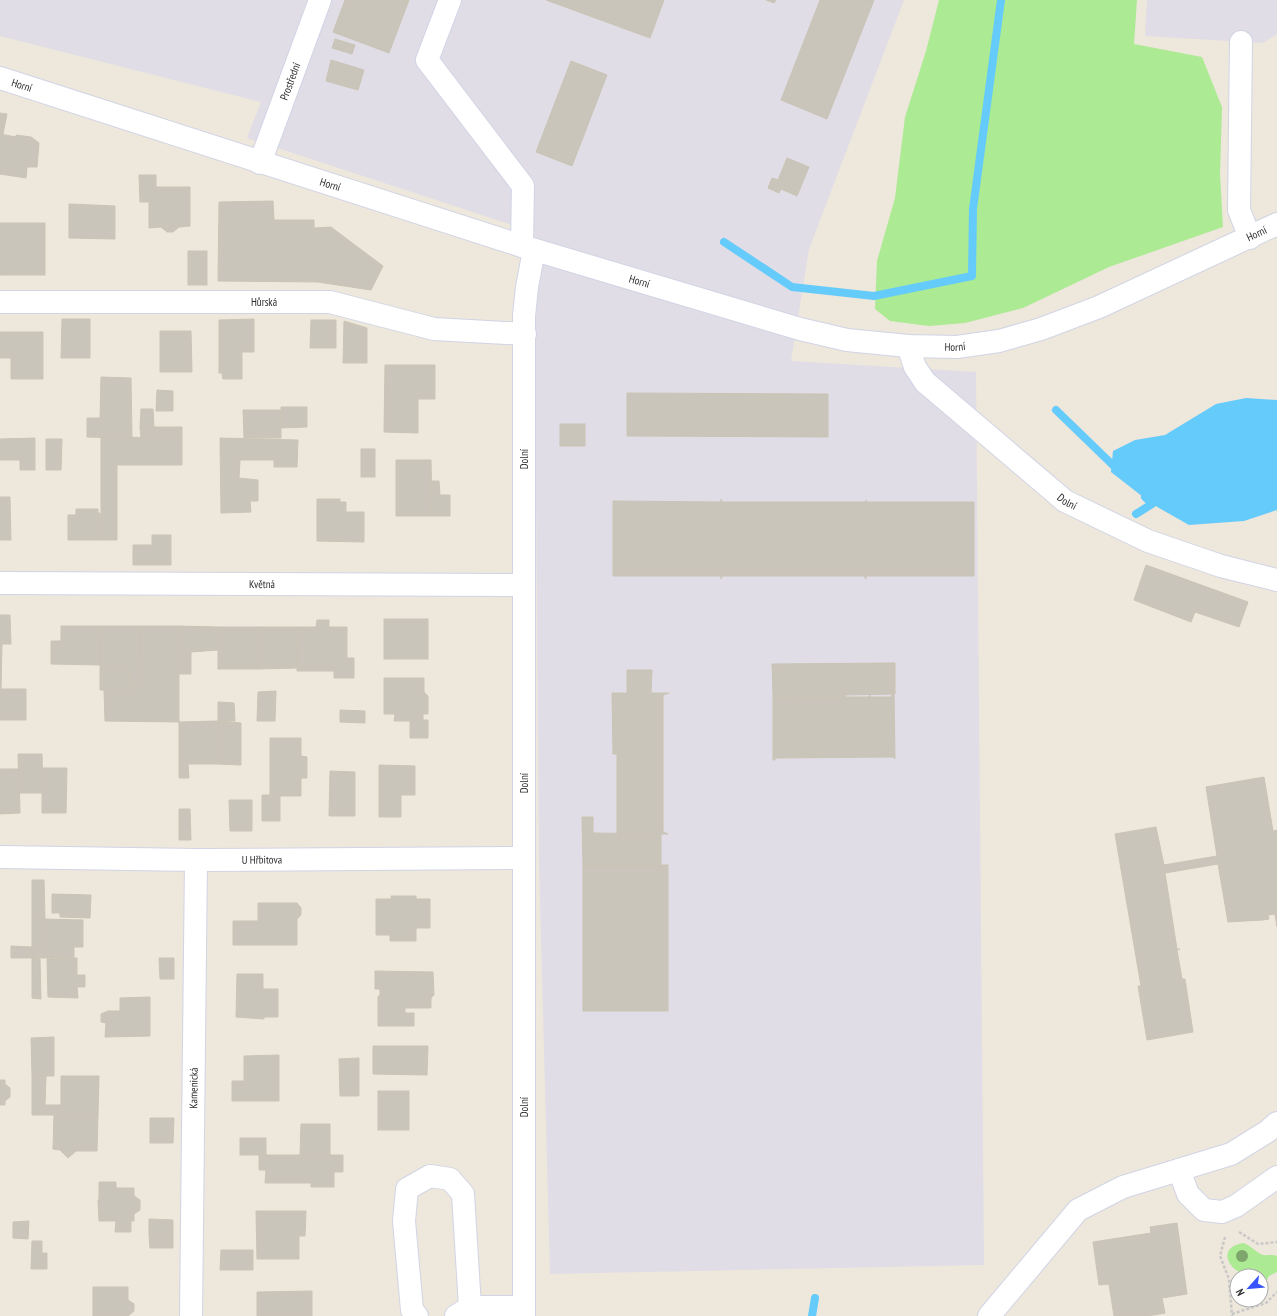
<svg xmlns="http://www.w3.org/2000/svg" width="1277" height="1316" viewBox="0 0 1277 1316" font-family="'PT Sans Narrow',sans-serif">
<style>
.industrial{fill:#e0dde6}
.green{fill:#acea93}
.water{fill:#65cbfb}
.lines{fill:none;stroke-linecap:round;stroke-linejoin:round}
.stream{stroke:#65cbfb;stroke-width:8}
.building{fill:#c9c5ba;stroke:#cac4b5}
.minor-casing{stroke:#d1d4e5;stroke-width:24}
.path{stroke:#c8c8c8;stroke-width:2.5;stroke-dasharray:3 2;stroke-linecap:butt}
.minor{stroke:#fff;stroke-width:22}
.tree{fill:#7ea66d}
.labels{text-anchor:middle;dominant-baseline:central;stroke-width:3.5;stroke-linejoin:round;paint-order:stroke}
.street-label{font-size:11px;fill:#2b2b2b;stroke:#fff}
</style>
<rect width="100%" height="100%" fill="#eee7dc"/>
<g class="industrial">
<polygon points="0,0 904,0 809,249 791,361 976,372 984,1265 550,1274 539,864 534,232 247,138 261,102 0,36"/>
<polygon points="1147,0 1277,0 1277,34 1263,43 1145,36"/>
</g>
<g class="green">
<polygon points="939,0 1137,0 1134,44 1202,57 1222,107 1220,174 1223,227 1109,267 1023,308 965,323 929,326 890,321 875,309 877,261 895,198 905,117 926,51"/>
<path d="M1243,1243C1251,1245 1256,1253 1263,1255C1268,1256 1272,1254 1277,1256V1272L1269,1276L1261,1292V1276H1243C1240,1271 1234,1270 1231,1265C1222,1253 1231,1245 1243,1243Z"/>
</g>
<polygon class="water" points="1246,398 1277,400 1277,510 1244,521 1189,525 1152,504 1111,472 1113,451 1135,440 1165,435 1216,404"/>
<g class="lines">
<g class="stream">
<polyline points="724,242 792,287 874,296 972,276 973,209 1001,0"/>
<polyline points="1056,410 1120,472"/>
<polyline points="1136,514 1152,504 1145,497"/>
<polyline points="812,1316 815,1298"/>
</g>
</g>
<g class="building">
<polygon points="345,0 409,0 389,53 333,32"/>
<polygon points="546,0 664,0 650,38"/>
<polygon points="766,0 776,0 774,3"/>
<polygon points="820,0 874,0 827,119 781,100"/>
<polygon points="335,39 355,45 352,54 332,48"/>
<polygon points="331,60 364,70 358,90 326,81"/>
<polygon points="571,61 607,75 572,166 536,152"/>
<polygon points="0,113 7,114 3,134 0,134"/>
<polygon points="0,134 16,137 16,135 31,137 39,143 37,167 27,167 26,178 0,174"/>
<polygon points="787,158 809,167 797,196 781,189 779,193 768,188 772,178 778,180"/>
<polygon points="139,175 156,175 156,187 190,187 190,226 179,227 173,232 167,232 161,227 149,228 149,202 140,202"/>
<polygon points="273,201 274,220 314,220 314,228 331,227 383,266 371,290 318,282 218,281 219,202"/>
<polygon points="69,204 115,206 115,239 69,238"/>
<rect x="0" y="223" width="45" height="52"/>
<rect x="188" y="251" width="19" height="34"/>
<polygon points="62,319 90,319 90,358 61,358"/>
<polygon points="254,319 254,352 242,352 242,379 223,379 222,373 219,373 219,320"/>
<polygon points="311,320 336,320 336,348 310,348"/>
<polygon points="344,321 367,328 367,363 343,363"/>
<polygon points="160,331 191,331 192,372 160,372"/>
<polygon points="0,332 43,332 43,379 11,379 11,358 0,358"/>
<polygon points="385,365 435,365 435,399 418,399 418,433 384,432"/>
<polygon points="101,377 131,378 132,438 87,437 87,418 100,418"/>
<polygon points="157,390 173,391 173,411 156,411"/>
<polygon points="627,393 828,394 828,437 627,436"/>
<polygon points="281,407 307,407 307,427 281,428"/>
<polygon points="141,409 153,409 154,427 140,427"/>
<polygon points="243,410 281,410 281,438 244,438"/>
<rect x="560" y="424" width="25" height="22"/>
<polygon points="140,427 182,427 182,438 141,438"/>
<polygon points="101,437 182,438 182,465 117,465 117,540 101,540"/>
<polygon points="35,438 35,470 20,470 20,460 0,460 0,439"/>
<polygon points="220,438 298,440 297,467 274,467 274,460 240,460 239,478 258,480 258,501 250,501 251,512 221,513"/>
<polygon points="46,439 62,439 61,470 46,470"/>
<rect x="361" y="449" width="14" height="28"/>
<polygon points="396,460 431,460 432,516 396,516"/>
<polygon points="432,481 439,481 440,495 450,495 450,516 432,516"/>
<polygon points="0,497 10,497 11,540 0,540"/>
<polygon points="317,499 340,499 340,502 346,502 346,512 364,512 364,542 317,541"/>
<polygon points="721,499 722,502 865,502 866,500 866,502 974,502 974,576 866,576 866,579 864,576 722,576 721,579 721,576 613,576 613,501 721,502"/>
<polygon points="76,509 98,509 98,513 100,513 101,540 68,540 68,515 76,515"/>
<polygon points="152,535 171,535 171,565 133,565 133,545 152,545"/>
<polygon points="1146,565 1248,602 1239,627 1195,612 1191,622 1134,600"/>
<polygon points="0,615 10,615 11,644 2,644 1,689 26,689 26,720 0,720"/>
<rect x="384" y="619" width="44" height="40"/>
<polygon points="317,620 329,620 329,627 347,627 347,658 354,658 354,678 334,678 334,671 297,671 298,627 316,627"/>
<polygon points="61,626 101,626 100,665 51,664 51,641 61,641"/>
<polygon points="101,626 140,626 139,682 128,682 129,671 100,671"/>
<polygon points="140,626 179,626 179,722 105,721 104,690 136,690 136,682 139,682"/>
<polygon points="179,626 218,627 218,650 191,652 191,674 179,674"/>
<rect x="218" y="627" width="40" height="42"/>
<polygon points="258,627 298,627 297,668 258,669"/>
<polygon points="895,663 895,694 894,692 893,694 844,695 844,697 823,697 823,695 821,697 799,697 797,695 797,697 775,697 774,693 773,693 772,664"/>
<polygon points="627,670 652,670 651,693 669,693 663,695 663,832 668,834 617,834 617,754 613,754 612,693 627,693"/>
<polygon points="100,671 129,671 128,682 136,682 136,690 100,690"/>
<polygon points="384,678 424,678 424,692 428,696 428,714 423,714 423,720 428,720 428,738 410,738 410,721 394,721 395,714 384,714"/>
<polygon points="276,691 275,721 257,721 258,692"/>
<polygon points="893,692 894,692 895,759 893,757 775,758 775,760 773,760 773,693 774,693 775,697 797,697 797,695 799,697 821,697 823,695 823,697 844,697 844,695 846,697 868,697 870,695 870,697 891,697"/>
<polygon points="218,702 234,703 235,721 218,721"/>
<polygon points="340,710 365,711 365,723 340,722"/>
<polygon points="218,721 241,723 241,765 218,764"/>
<polygon points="218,721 218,764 188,764 189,778 179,778 179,722"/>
<polygon points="270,738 301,738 301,756 307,757 307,778 301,778 301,796 280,796 280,821 262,821 262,795 270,795"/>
<polygon points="18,754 42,754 43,793 19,793"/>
<polygon points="379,765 415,766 415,795 401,795 401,817 379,817"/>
<polygon points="42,768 67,768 66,813 42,813"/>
<polygon points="0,769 19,769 20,813 0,814"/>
<polygon points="330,771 355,772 355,816 329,816"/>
<polygon points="1264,777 1273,831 1277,830 1277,927 1275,914 1268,915 1269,919 1263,920 1228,922 1218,864 1165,873 1177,949 1180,949 1177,950 1182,979 1185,979 1193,1032 1147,1040 1138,986 1141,986 1115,834 1156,827 1164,865 1217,856 1206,787"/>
<polygon points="229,800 252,800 252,831 230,831"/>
<polygon points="179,809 190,809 191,840 179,840"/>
<polygon points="582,817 593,817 593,833 661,834 661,865 583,865"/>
<rect x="583" y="865" width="85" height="146"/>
<polygon points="32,880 44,880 45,919 32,919"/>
<polygon points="52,894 91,895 90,918 60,917 60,913 52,913"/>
<polygon points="391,896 416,896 416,899 430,899 430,928 416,928 416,941 390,941 390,935 376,935 376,899 391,899"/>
<polygon points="258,903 297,903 301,908 301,915 297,919 297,945 233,945 233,921 258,921"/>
<polygon points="32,919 43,919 43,957 54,958 32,958"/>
<polygon points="43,919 83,920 83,947 74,947 74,958 43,957"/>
<polygon points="11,946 32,947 32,958 11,958"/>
<polygon points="32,958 40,959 41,999 32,998"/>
<polygon points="77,958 77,975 85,975 85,987 77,987 78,998 48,997 47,959"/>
<polygon points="159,958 174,958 174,979 160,979"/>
<polygon points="375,971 433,972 434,995 431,998 431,1008 405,1008 405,1013 414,1013 414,1026 378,1026 378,996 380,996 380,989 375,989"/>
<polygon points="237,974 263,974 263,989 278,989 278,1017 264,1017 264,1019 236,1017"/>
<polygon points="150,997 150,1036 105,1037 106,1023 101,1022 101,1014 108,1011 120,1011 120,998"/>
<polygon points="54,1037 54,1076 32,1076 31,1038"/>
<polygon points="373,1046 428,1046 427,1075 373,1074"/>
<polygon points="279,1055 279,1101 232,1101 232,1081 244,1081 244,1056"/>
<polygon points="359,1058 359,1096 340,1096 339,1059"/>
<polygon points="32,1076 46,1076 45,1105 61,1105 61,1076 99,1076 98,1115 32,1115"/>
<polygon points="0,1080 5,1080 5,1084 10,1088 10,1097 5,1101 5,1105 0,1105"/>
<rect x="378" y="1091" width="31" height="39"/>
<polygon points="54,1115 98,1115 97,1151 76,1151 68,1158 60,1150 53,1149"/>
<polygon points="150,1118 174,1118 173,1143 150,1143"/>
<polygon points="301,1124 330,1124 330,1155 300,1155"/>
<rect x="240" y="1138" width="26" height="17"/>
<polygon points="259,1155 343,1155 343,1172 334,1172 334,1187 311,1187 311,1183 265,1183 266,1170 259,1170"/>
<polygon points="99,1182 116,1182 116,1188 134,1188 134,1196 140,1200 140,1210 134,1214 134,1221 131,1221 131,1232 115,1232 116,1221 99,1221 98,1200 99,1199"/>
<polygon points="256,1211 306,1211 305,1236 299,1236 299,1259 257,1259"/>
<polygon points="149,1219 173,1220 173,1234 149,1235"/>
<polygon points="29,1221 28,1239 13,1238 13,1222"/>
<polygon points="1177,1223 1187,1294 1162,1298 1165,1313 1148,1316 1114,1316 1109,1284 1099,1285 1093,1242 1151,1233 1150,1227"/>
<polygon points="173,1234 173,1248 150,1248 149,1235"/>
<polygon points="32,1241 42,1241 42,1253 47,1253 47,1269 31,1269"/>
<polygon points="221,1250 253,1250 253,1270 220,1270"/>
<polygon points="93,1287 128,1287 128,1300 134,1304 134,1311 128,1316 93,1316"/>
<polygon points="312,1291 312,1316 257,1316 257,1292"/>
</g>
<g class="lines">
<g class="minor-casing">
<g id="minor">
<polyline points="450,0 427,60 523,186 522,246"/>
<polyline points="1241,42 1239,210 1250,238"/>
<path id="s1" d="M0,78L522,246L800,329L847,340L908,346L957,347L999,341L1041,329L1099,307L1277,224"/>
<path id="s2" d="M260,163L320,0"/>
<path id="s3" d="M0,302H330L434,329L525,334"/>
<path id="s4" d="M908,346L915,367L925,382L1065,501L1148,541L1221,566L1277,580"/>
<path id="s5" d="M0,583L524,585"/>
<path id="s6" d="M0,857L196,860L524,858"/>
<polyline points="1179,1170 1188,1194 1204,1210 1222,1212 1236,1206 1277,1177"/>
<path id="s7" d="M191,1316L196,860"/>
<polyline points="417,1316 412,1310 404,1221 407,1189 430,1176 450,1179 463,1194 470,1307"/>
<polyline points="456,1316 470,1307 524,1307"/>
<polyline points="524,1316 524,316 527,287 534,250"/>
<polyline points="989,1316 1078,1210 1123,1187 1231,1154 1268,1131 1277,1123"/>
</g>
</g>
<g class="path">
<polyline points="1239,1232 1258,1244 1277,1242"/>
<polyline points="1225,1237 1220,1256 1229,1279 1232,1316"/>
<polyline points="1232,1314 1266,1303 1277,1292"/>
</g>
<use href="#minor" class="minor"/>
</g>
<circle class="tree" cx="1242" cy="1256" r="6"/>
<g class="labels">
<g class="street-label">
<text stroke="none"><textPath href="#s2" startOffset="87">Prostřední</textPath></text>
<text stroke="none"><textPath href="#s1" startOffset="23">Horní</textPath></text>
<text stroke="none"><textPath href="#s1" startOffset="347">Horní</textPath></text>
<text stroke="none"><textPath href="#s1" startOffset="1319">Horní</textPath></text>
<text stroke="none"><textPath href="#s1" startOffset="671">Horní</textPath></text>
<text stroke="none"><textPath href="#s3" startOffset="264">Hůrská</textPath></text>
<text stroke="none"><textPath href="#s1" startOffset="995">Horní</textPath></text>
<text transform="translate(524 459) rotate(-90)">Dolní</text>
<text stroke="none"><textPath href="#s4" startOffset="226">Dolní</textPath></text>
<text stroke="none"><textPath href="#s5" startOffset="262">Květná</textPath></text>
<text transform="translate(524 783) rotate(-90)">Dolní</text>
<text stroke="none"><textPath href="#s6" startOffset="262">U Hřbitova</textPath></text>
<text stroke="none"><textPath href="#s7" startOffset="228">Kamenická</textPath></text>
<text transform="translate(524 1107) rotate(-90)">Dolní</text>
</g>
</g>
<g transform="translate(1249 1288) rotate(243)"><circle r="19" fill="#ffffff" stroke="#aaaaaa"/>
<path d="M0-3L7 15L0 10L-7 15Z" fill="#3854ff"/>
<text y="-6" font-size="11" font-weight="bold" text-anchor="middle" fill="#2b2b2b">N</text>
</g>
</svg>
